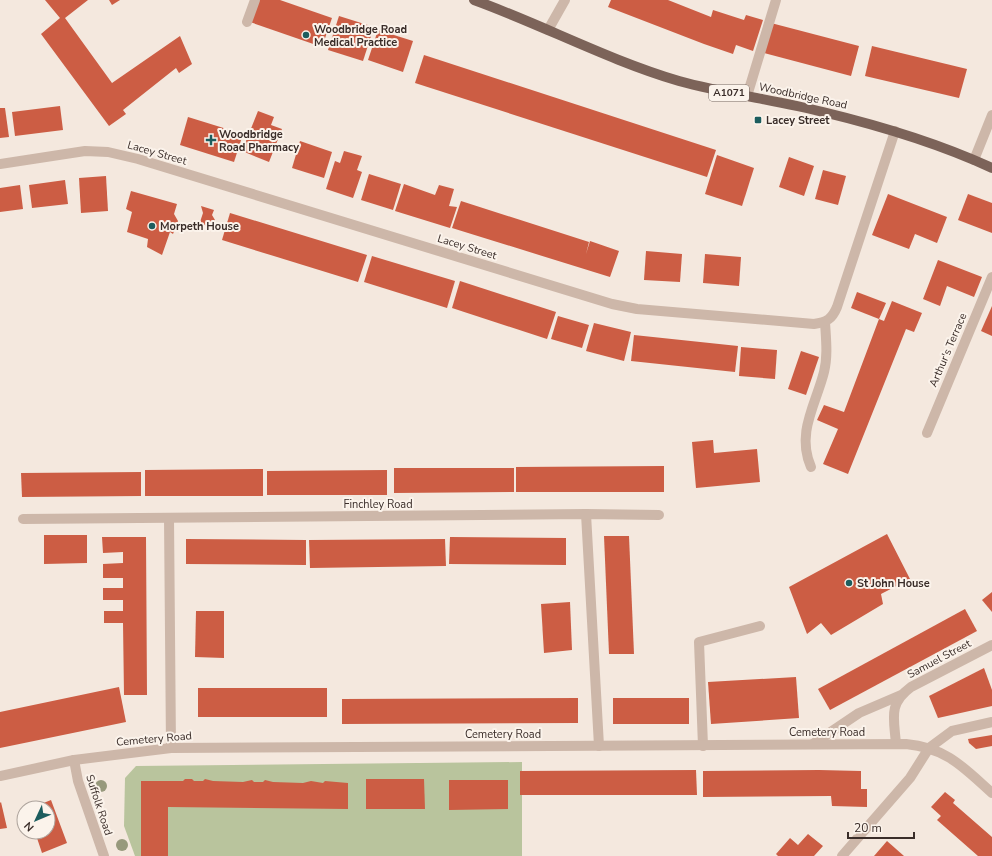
<svg xmlns="http://www.w3.org/2000/svg" width="992" height="856" viewBox="0 0 992 856" font-family="'Nunito Sans',sans-serif">
<style>
.green{fill:#b9c49d}
.building{fill:#cc5d44}
.lines{fill:none;stroke-linecap:round;stroke-linejoin:round}
.lane{stroke:#cdb7a9;stroke-width:10}
.street{stroke:#cdb7a9;stroke-width:10}
.primary{stroke:#7c6359;stroke-width:10}
.tree{fill:#97997c}
.poi-dot{fill:#1c5d5e;stroke:#fbf3eb;stroke-width:1.5}
.labels{text-anchor:middle;dominant-baseline:central;stroke-width:4;stroke-linejoin:round;paint-order:stroke}
.shield{fill:#fbf3eb;stroke:#746863;stroke-width:1}
.shield-label{font-size:10px;font-weight:bold;fill:#3a2d29}
.poi-label{font-size:11px;font-weight:bold;fill:#3a2d29;stroke:#fbf3eb;text-anchor:start}
.street-label{font-size:11px;fill:#3a2d29;stroke:#fbf3eb}
</style>
<rect width="100%" height="100%" fill="#f4e8de"/>
<polygon class="green" points="522,762 522,856 135,856 124,826 125,778 136,766"/>
<g class="building">
<polygon points="45,0 88,0 65,18 112,83 180,36 192,64 179,73 176,68 123,110 126,114 109,126 41,34 60,18"/>
<polygon points="109,0 120,0 112,5"/>
<polygon points="258,0 280,0 332,18 322,47 250,22"/>
<polygon points="611,0 668,0 711,17 713,10 744,20 746,15 763,20 753,51 736,45 733,54 704,44 608,7"/>
<polygon points="339,16 374,27 363,61 328,50"/>
<polygon points="771,23 859,46 851,76 764,53"/>
<polygon points="378,30 413,41 403,72 368,60"/>
<polygon points="872,46 967,69 959,98 865,76"/>
<polygon points="424,55 716,150 707,177 415,83"/>
<polygon points="60,106 63,130 15,136 12,112"/>
<polygon points="0,108 5,108 9,137 0,138"/>
<polygon points="258,111 274,117 271,125 282,129 269,162 242,151"/>
<polygon points="188,117 243,134 234,162 180,145"/>
<polygon points="300,141 332,152 324,178 292,168"/>
<polygon points="344,151 362,156 357,170 362,172 353,198 326,189 335,161 340,163"/>
<polygon points="717,155 754,168 742,206 705,194"/>
<polygon points="789,157 814,166 804,196 779,187"/>
<polygon points="823,170 846,176 838,205 815,199"/>
<polygon points="369,174 401,184 393,210 361,200"/>
<polygon points="106,176 108,211 81,213 79,178"/>
<polygon points="65,180 68,204 32,208 29,185"/>
<polygon points="404,184 435,195 439,185 454,189 449,206 457,207 450,228 395,211"/>
<polygon points="20,185 23,209 0,212 0,188"/>
<polygon points="131,191 177,204 174,214 178,221 173,234 170,232 162,255 147,247 148,239 127,232 132,212 126,209"/>
<polygon points="888,194 947,217 937,243 915,234 909,249 872,235"/>
<polygon points="968,194 992,203 992,233 958,220"/>
<polygon points="461,201 589,242 586,254 590,241 619,251 610,277 452,228"/>
<polygon points="201,206 214,210 212,215 215,220 213,226 209,228 200,222 203,213"/>
<polygon points="230,213 367,255 358,282 222,240"/>
<polygon points="646,251 682,254 680,282 644,280"/>
<polygon points="705,254 741,257 739,286 703,283"/>
<polygon points="372,256 455,281 447,308 364,282"/>
<polygon points="938,260 982,277 974,297 947,286 940,306 923,299"/>
<polygon points="460,281 556,312 547,339 452,308"/>
<polygon points="857,292 886,303 879,319 851,308"/>
<polygon points="892,301 922,313 914,332 906,329 848,474 823,464 838,429 817,420 824,405 844,412 879,319 884,321"/>
<polygon points="992,306 992,336 981,331"/>
<polygon points="558,316 589,325 582,348 551,339"/>
<polygon points="594,323 631,332 624,361 586,351"/>
<polygon points="634,335 738,346 735,372 631,361"/>
<polygon points="741,347 777,350 775,379 739,376"/>
<polygon points="801,351 819,357 806,395 788,389"/>
<polygon points="713,440 714,453 757,449 760,482 696,488 692,442"/>
<polygon points="664,466 664,492 516,492 516,467"/>
<polygon points="394,468 514,468 514,492 394,493"/>
<polygon points="263,469 263,496 145,496 145,470"/>
<polygon points="387,470 387,495 267,495 267,471"/>
<polygon points="141,472 141,496 22,497 21,473"/>
<polygon points="887,534 910,579 881,594 883,604 831,635 821,623 807,634 789,587"/>
<polygon points="44,535 87,535 87,563 44,564"/>
<polygon points="604,536 629,536 634,654 609,654"/>
<polygon points="102,537 146,537 147,695 124,695 123,623 104,623 104,611 123,611 123,600 103,600 103,588 123,588 123,578 103,578 103,564 123,563 123,552 103,553"/>
<polygon points="450,537 566,538 566,565 449,564"/>
<polygon points="186,539 306,540 306,565 186,564"/>
<polygon points="445,539 446,566 310,568 309,540"/>
<polygon points="992,592 992,612 982,600"/>
<polygon points="570,602 572,650 544,653 541,604"/>
<polygon points="965,609 977,631 830,710 818,689"/>
<polygon points="196,611 224,611 224,658 195,657"/>
<polygon points="984,668 992,690 992,706 938,718 929,696"/>
<polygon points="796,677 799,718 711,724 708,682"/>
<polygon points="119,687 126,722 0,748 0,712"/>
<rect x="198" y="688" width="129" height="29"/>
<polygon points="578,698 578,723 342,724 342,699"/>
<rect x="613" y="698" width="76" height="26"/>
<polygon points="992,735 992,746 976,749 969,743 968,739"/>
<polygon points="696,770 697,795 520,795 520,771"/>
<polygon points="819,770 861,771 861,789 867,789 867,807 832,806 831,796 703,797 703,771"/>
<polygon points="185,779 192,779 194,781 203,781 205,779 213,781 243,782 252,780 254,782 263,782 265,780 273,782 303,783 311,781 323,783 325,781 348,783 348,809 168,807 168,856 141,856 141,781 183,781"/>
<polygon points="366,779 424,779 425,809 366,809"/>
<polygon points="449,780 508,780 508,809 449,810"/>
<polygon points="945,792 955,800 953,803 992,837 992,856 978,856 937,820 941,816 931,807"/>
<polygon points="51,800 67,843 42,853 35,832 48,832 48,808 31,808"/>
<polygon points="1,802 7,828 0,829 0,803"/>
<polygon points="808,834 823,846 814,856 778,856 776,854 790,838 798,845"/>
<polygon points="887,841 904,856 874,856"/>
</g>
<g class="lines">
<g class="lane">
<polyline points="247,22 255,0"/>
<polyline points="747,96 776,0"/>
<polyline points="974,160 992,115"/>
<path d="M811,467C796,433 816,404 824,372C828,356 826,339 825,322"/>
<polyline points="813,744 859,713 901,695"/>
<polyline points="703,746 699,642 760,626"/>
</g>
<g class="street">
<polyline points="548,30 565,0"/>
<path d="M0,164L85,151L108,152L138,159L612,304L637,309L814,324C827,322 832,319 837,307L895,131"/>
<polyline points="927,433 992,277"/>
<polyline points="586,514 599,746"/>
<polyline points="169,518 171,748"/>
<polyline points="23,519 586,514 659,515"/>
<path d="M896,744C894,718 888,704 911,687L992,645"/>
<polyline points="74,760 78,781 104,856"/>
<path d="M0,776L74,760L171,748L906,744C947,748 963,767 992,793"/>
<polyline points="842,856 910,778 929,748 952,731 992,722"/>
</g>
<path class="primary" d="M474,0C543,25 608,60 679,81C726,94 776,100 823,112C881,126 938,143 992,168"/>
</g>
<g class="tree">
<circle cx="101" cy="786" r="6"/>
<circle cx="122" cy="845" r="6"/>
</g>
<g class="poi-dot">
<circle cx="306" cy="35" r="4"/>
<rect x="754" y="116" width="8" height="8" rx="2"/>
<path d="M209 134h4v4h4v4h-4v4h-4v-4h-4v-4h4z"/>
<circle cx="152" cy="226" r="4"/>
<circle cx="849" cy="583" r="4"/>
</g>
<g class="labels">
<rect class="shield" x="709" y="85" width="40" height="16" rx="3"/>
<g class="shield-label">
<text x="729" y="93">A1071</text>
</g>
<g class="poi-label">
<text x="314" y="29">Woodbridge Road<tspan x="314" dy="13">Medical Practice</tspan></text>
<text x="766" y="120">Lacey Street</text>
<text x="219" y="134">Woodbridge<tspan x="219" dy="13">Road Pharmacy</tspan></text>
<text x="160" y="226">Morpeth House</text>
<text x="857" y="583">St John House</text>
</g>
<g class="street-label">
<text transform="translate(803 96) rotate(12)">Woodbridge Road</text>
<text transform="translate(157 153) rotate(16)">Lacey Street</text>
<text transform="translate(467 247) rotate(17)">Lacey Street</text>
<text transform="translate(948 350) rotate(-67)">Arthur's Terrace</text>
<text x="378" y="504">Finchley Road</text>
<text transform="translate(939 659) rotate(-28)">Samuel Street</text>
<text x="827" y="732">Cemetery Road</text>
<text x="503" y="734">Cemetery Road</text>
<text transform="translate(154 739) rotate(-5)">Cemetery Road</text>
<text transform="translate(99 805) rotate(72)">Suffolk Road</text>
</g>
</g>
<g transform="translate(36 820) rotate(226)"><circle r="19" fill="#fbf3eb" stroke="#aea49d"/>
<path d="M0-3L7 15L0 10L-7 15Z" fill="#1c5d5e"/>
<text y="-6" font-size="11" font-weight="bold" text-anchor="middle" fill="#3a2d29">N</text>
</g>
<path d="M848 832v6h66v-6" fill="none" stroke="#3a2d29" stroke-width="2"/>
<text x="854" y="832" font-size="12" fill="#3a2d29" stroke="#fbf3eb" stroke-width="3" paint-order="stroke">20 m</text>
</svg>
